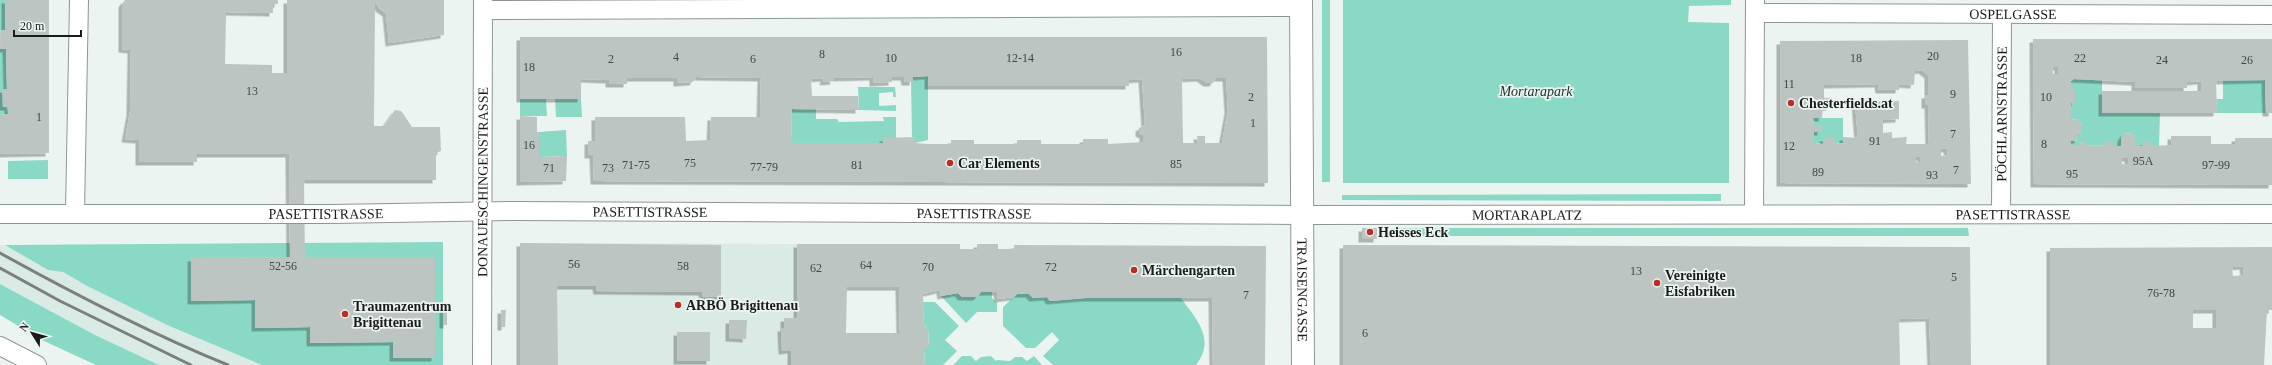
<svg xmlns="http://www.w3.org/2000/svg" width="2272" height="365" viewBox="0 0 2272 365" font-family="Georgia,serif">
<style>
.built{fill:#daebe6}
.green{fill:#8ad9c7;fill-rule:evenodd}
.building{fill:#bdc5c3;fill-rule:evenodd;filter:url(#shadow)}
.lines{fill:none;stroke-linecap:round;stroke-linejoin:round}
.minor-casing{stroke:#8f9795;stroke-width:20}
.tertiary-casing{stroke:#8f9795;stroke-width:24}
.minor{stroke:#fff;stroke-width:18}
.tertiary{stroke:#fff;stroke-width:22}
.rail{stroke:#7b807f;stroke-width:3}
.poi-dot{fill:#bb2d26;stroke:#ecf4f2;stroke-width:1.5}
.labels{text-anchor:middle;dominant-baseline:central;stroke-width:3.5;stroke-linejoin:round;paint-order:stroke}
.number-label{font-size:12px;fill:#424645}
.street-label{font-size:14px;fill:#191c1b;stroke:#ecf4f2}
.park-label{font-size:14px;font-style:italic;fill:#1b302b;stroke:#ecf4f2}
.poi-label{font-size:14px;font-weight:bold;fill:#191c1b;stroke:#ecf4f2;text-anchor:start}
</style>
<defs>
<filter id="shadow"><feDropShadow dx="-3.5" dy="3.5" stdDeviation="0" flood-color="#0004"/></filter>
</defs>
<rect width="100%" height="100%" fill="#ecf4f2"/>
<g class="built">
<polygon points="520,243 835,244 836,365 520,365"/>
<polygon points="0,245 5,245 48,270 63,272 87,286 167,325 262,365 159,365 148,360 95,335 0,284"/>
</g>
<g class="green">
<polygon points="0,0 5,0 5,30 1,30 0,36"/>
<rect x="1322" y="0" width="8" height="182"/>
<polygon points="1343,0 1731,0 1731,5 1689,6 1688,22 1729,23 1729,183 1343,183"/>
<polygon points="0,49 6,49 7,89 2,89 8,114 0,115"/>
<polygon points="928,76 928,140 915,143 915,138 912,137 911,82 913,82 913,77"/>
<polygon points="2074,79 2102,80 2102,113 2160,113 2159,146 2149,146 2149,142 2144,142 2143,146 2135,146 2135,137 2132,134 2125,133 2121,146 2113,146 2113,142 2106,142 2106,145 2086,146 2085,142 2081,142 2080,145 2071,145 2071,141 2078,140 2078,134 2082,131 2082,124 2077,119 2071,120 2071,103 2075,103 2075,89 2071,89 2071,81"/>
<polygon points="2223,80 2265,80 2266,113 2217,113 2216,99 2223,99"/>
<polygon points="858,87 895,87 896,97 893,97 893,92 879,93 879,106 896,105 896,111 859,110"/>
<polygon points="520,99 546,99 547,116 520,116"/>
<polygon points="555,99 581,99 582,117 556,117"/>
<polygon points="792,109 816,109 816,119 837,119 839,122 884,121 883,117 896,117 896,138 883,138 883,143 791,143"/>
<polygon points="1813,118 1843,118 1843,143 1835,144 1835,138 1823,138 1823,144 1814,143 1814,132 1821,132 1821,125 1814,125"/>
<polygon points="566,130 567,156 539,157 539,132"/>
<polygon points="48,160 48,179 8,179 8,161"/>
<polygon points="1721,194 1721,201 1342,200 1342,195"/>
<polygon points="1392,228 1968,228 1969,236 1393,236"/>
<path d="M443,242V365H262L167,325L87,286L63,272L48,270L5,245ZM435,257V358H393V342L310,343V327L255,328V300L191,301V258Z"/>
<polygon points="0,284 95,335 159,365 96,365 42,340 0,315"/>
<polygon points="981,292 992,292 992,298 997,303 997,312 977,312 966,323 941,296 958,293 962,297 977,297"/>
<path d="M1017,294H1029L1033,298L1047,297L1050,301L1085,298H1181C1197,320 1216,339 1196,365H1053L1043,356L1059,340L1052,332L1035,348H1026L1003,326V307Z"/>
<polygon points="923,302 935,302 959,326 945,340 957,351 943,365 925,365 924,351 929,345 928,329 924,325"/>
<polygon points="962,356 971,356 976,361 981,357 991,356 996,361 997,360 1010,361 1015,357 1022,357 1027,361 1034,356 1042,365 953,365"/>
</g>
<g class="building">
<polygon points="5,0 49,0 49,153 0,154 0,115 8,114 8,107 3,107 2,89 7,89 6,49 0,49 1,30 5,30"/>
<polygon points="125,0 278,0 278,4 273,4 273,13 226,12 225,64 272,65 272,73 287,73 287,0 444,0 444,35 389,43 386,13 379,8 377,3 375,4 374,126 384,126 395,110 401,111 404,115 412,127 440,127 441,151 436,153 436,180 304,180 305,257 435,257 435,358 393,358 393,342 310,343 310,327 255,328 255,300 191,301 191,258 290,257 289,154 197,154 197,162 139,162 139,140 125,139 130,112 131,50 122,49 122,4"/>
<path d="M520,37H1267L1268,183L594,181L593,155H588V141H595V117H685L686,141L710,140L711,117H760L761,78L696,77L693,82L677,83V78H627V84H609V80L581,79V99H520ZM928,76V86H1129V80L1142,79L1145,125L1139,128V133L1143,135V142L1108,144V139H1083V144H1041V140H1017V144H974V140H951V144H928L915,143V137L883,138V143H791L792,109L859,110L858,96H812L811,79L824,78L823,82L834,81L833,78L873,77V83L892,82V77H904L905,82H913V77ZM1200,78L1207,83H1213L1216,78H1226L1228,110L1222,143H1205V136H1197L1198,143H1183L1182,79Z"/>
<path d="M2033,39H2272V113H2266L2265,80L2216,81L2217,113H2102V91H2201V81L2187,82V88H2135V82L2074,79L2071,81V89H2075V103H2071V120L2077,119L2082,124V131L2078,134V140L2071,141V145H2080L2081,142H2086V146L2106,145V142H2113V146H2121V138L2124,133L2132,134L2135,137V146H2143V142H2149V146L2171,145V136H2211V144H2235V138H2272V185L2034,184ZM2052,67H2058V74H2053ZM2122,158H2128V164H2122Z"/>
<path d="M1968,40L1971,184L1780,183V41ZM1922,70L1928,75V95H1925V105H1928L1929,144H1906L1907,137L1892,138V132L1883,133V120L1899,119V101L1855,102L1858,138L1843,137V143L1835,144V138H1823V144L1814,143V132H1821V125H1814L1813,118H1822L1823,107H1830V98H1824V85L1878,84L1879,90H1899V84L1914,85L1915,71ZM1941,149H1947L1948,155L1941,156ZM1916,157H1921L1920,163L1916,162Z"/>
<polygon points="520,116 537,117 537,132 539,132 539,157 567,156 566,181 520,182"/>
<rect x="1362" y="228" width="15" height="11"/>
<polygon points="520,243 721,245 721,296 703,297 702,292 597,291 596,286 557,286 558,365 520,365"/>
<path d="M797,244H960V249H977V244H998V249H1014V245L1266,246L1265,365H1213L1212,298H1085L1050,301L1047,297L1033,298L1029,294H1017L1014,297L998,299L997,292H981L977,297H962L958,293L941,296L940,290L923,294L924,325L928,329L929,346L924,351L925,365H791V350L782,351L781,328H784V318H797ZM847,287H899L900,333H846Z"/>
<polygon points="1343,245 1970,247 1971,365 1931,365 1929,318 1899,319 1900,365 1343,365"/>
<path d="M2272,247V310H2267L2264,365H2050V248ZM2243,266L2244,275L2233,276L2232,267ZM2193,310H2216V328H2193Z"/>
<rect x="443" y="308" width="4" height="17"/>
<polygon points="501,310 506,310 505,327 501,327"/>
<polygon points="729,320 747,320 746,339 729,338"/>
<rect x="677" y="332" width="33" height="29"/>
</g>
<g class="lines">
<g class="minor-casing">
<g id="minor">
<polyline points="483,10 1301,7"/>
<path id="s1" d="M1755,13L2272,15"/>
<polyline points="75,212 79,0"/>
<path id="s2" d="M0,214H332L514,211L1301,215L2272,214"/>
<polyline points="1754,214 1755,0"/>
<path id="s3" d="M2001,214L2002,15"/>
<polyline points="0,346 37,365"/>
<path id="s4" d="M482,365L483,0"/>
</g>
</g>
<g class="tertiary-casing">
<g id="tertiary">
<path id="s5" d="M1301,0L1303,365"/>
</g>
</g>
<use href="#minor" class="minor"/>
<use href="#tertiary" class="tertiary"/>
<g class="rail">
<path d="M0,253C74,294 149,333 228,365"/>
<polyline points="0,268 60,301 191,365"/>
</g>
</g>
<g class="poi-dot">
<circle cx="1791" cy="103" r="4"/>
<circle cx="950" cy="163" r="4"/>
<circle cx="1370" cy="232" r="4"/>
<circle cx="1134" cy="270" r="4"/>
<circle cx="1657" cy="283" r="4"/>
<circle cx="678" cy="305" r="4"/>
<circle cx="345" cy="314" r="4"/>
</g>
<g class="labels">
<g class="number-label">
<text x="1176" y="52">16</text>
<text x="822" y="54">8</text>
<text x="1933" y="56">20</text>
<text x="676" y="57">4</text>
<text x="891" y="58">10</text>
<text x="1020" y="58">12-14</text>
<text x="1856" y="58">18</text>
<text x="2080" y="58">22</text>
<text x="611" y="59">2</text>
<text x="753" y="59">6</text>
<text x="2162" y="60">24</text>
<text x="2247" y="60">26</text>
<text x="529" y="67">18</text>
<text x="1789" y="84">11</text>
<text x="252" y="91">13</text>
<text x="1953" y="94">9</text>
<text x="1251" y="97">2</text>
<text x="2046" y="97">10</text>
<text x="39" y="117">1</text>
<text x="1253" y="123">1</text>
<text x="1953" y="134">7</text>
<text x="1875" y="141">91</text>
<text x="2044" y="144">8</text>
<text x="529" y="145">16</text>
<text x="1789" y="146">12</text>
<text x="2143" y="161">95A</text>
<text x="690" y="163">75</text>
<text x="1176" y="164">85</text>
<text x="636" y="165">71-75</text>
<text x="857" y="165">81</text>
<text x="2216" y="165">97-99</text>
<text x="764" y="167">77-79</text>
<text x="549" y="168">71</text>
<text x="608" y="168">73</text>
<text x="1956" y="170">7</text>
<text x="1818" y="172">89</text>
<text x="2072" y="174">95</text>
<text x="1932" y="175">93</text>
<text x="574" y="264">56</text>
<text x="866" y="265">64</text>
<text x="283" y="266">52-56</text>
<text x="683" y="266">58</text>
<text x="928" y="267">70</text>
<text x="1051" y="267">72</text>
<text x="816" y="268">62</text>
<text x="1636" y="271">13</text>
<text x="1954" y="277">5</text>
<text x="2161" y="293">76-78</text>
<text x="1246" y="295">7</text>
<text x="1365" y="333">6</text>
</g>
<g class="street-label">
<text stroke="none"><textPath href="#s1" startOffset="258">OSPELGASSE</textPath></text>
<text stroke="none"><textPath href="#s3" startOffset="100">PÖCHLARNSTRASSE</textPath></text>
<text stroke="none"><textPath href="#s4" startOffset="183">DONAUESCHINGENSTRASSE</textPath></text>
<text stroke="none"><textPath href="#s2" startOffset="650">PASETTISTRASSE</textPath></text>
<text stroke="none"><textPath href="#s2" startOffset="326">PASETTISTRASSE</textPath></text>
<text stroke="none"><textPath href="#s2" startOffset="974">PASETTISTRASSE</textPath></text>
<text stroke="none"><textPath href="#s2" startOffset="2013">PASETTISTRASSE</textPath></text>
<text stroke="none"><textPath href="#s2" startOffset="1527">MORTARAPLATZ</textPath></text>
<text stroke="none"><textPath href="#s5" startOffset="290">TRAISENGASSE</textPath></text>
</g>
<g class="park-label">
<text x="1536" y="91">Mortarapark</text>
</g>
<g class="poi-label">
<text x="1799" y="103">Chesterfields.at</text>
<text x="958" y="163">Car Elements</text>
<text x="1378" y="232">Heisses Eck</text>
<text x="1142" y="270">Märchengarten</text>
<text x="1665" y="275">Vereinigte<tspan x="1665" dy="16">Eisfabriken</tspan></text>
<text x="686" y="305">ARBÖ Brigittenau</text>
<text x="353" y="306">Traumazentrum<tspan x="353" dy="16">Brigittenau</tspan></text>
</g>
</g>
<g transform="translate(32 333) rotate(307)" stroke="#ecf4f2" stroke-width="3" paint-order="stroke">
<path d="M0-3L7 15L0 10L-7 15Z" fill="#191c1b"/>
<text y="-6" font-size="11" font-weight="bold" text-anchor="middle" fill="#191c1b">N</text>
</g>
<path d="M14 30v6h67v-6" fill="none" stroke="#191c1b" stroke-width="2"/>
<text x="20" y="30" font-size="12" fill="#191c1b" stroke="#ecf4f2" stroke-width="3" paint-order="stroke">20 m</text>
</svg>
